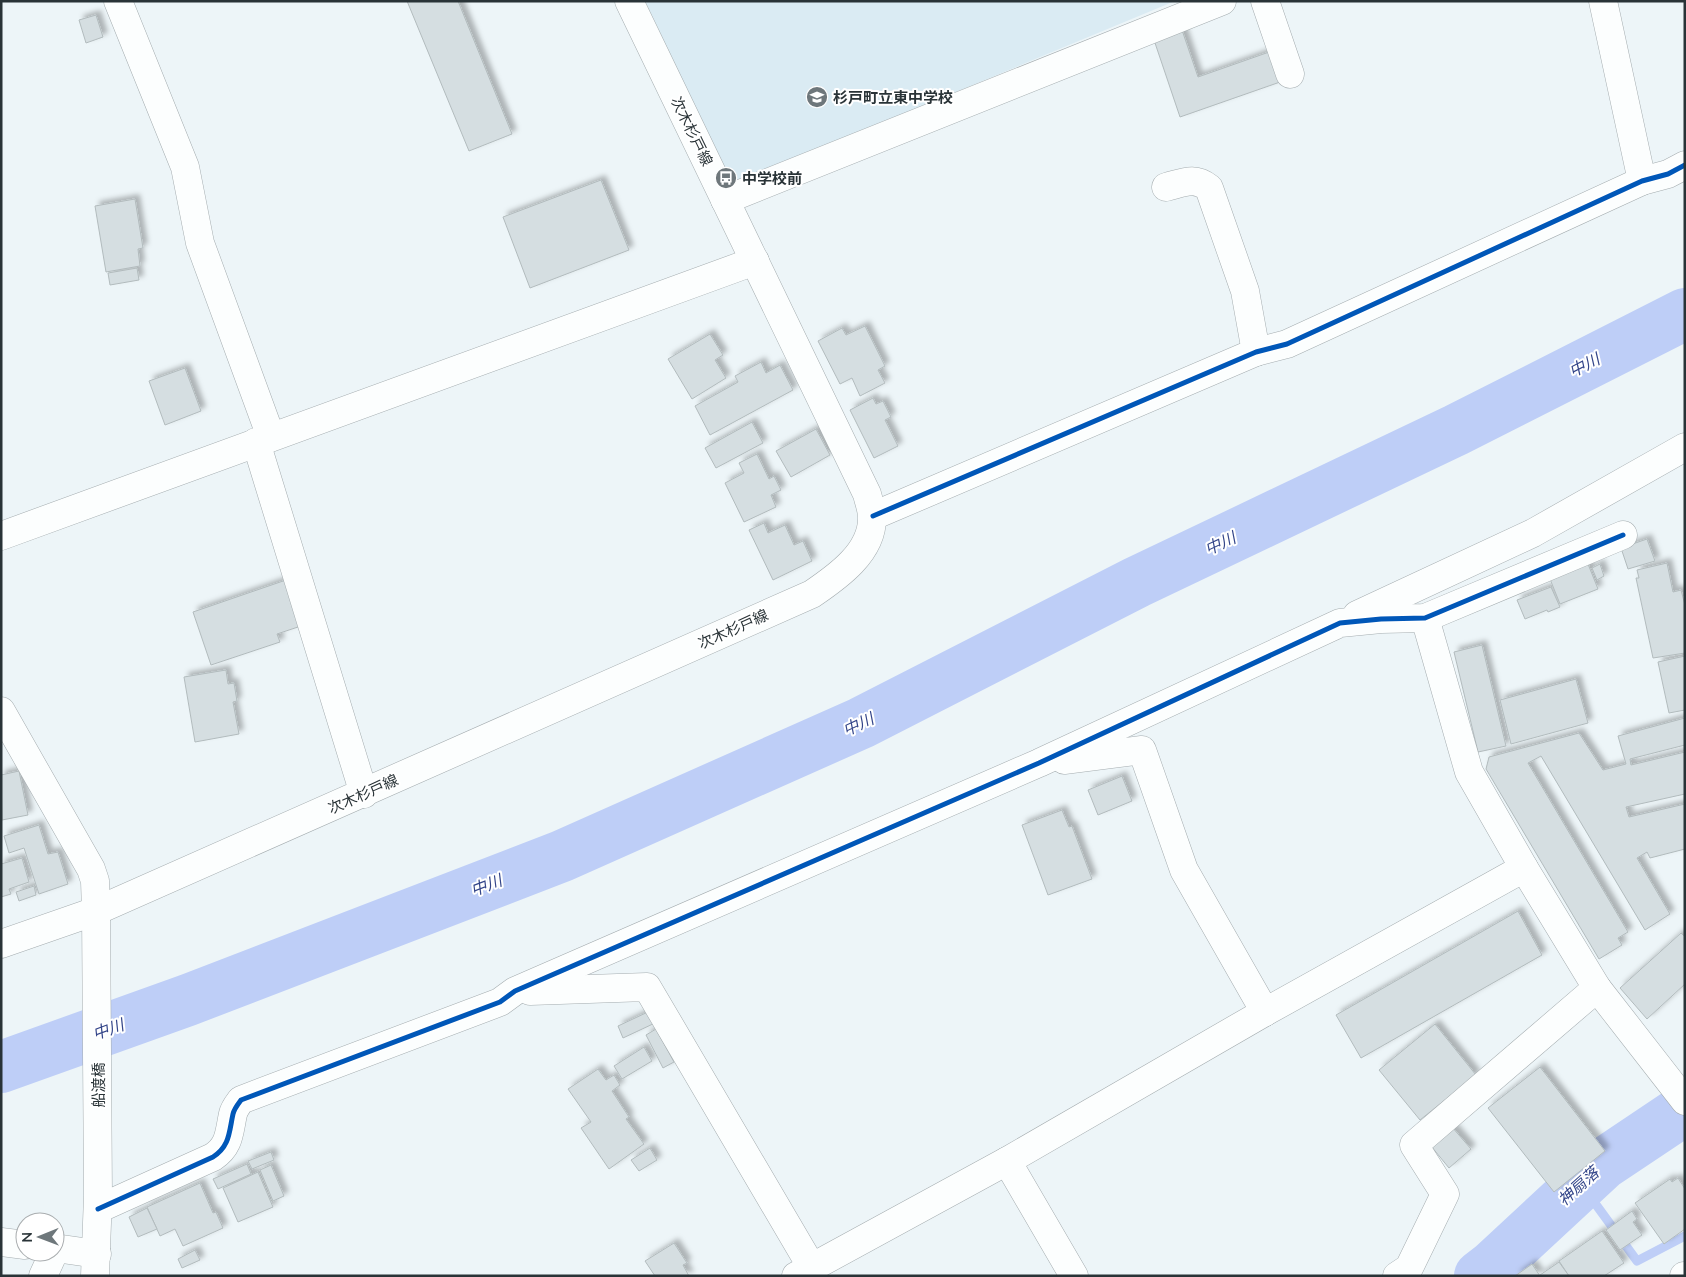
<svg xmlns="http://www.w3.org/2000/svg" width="1686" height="1277" viewBox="0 0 1686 1277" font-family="Mulish,'Noto Sans JP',sans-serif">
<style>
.built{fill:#daebf3}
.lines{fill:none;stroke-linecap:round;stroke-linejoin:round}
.stream{stroke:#becef7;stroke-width:9}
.river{stroke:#becef7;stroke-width:52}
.building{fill:#d5dee1;stroke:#b2bbbd;filter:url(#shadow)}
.minor-casing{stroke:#a4acaf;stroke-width:29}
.major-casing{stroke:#a4acaf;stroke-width:29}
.minor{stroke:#fcfefe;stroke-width:28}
.major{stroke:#fcfefe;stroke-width:28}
.cycleway-casing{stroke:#fff;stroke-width:8}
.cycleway{stroke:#0057b8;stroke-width:5}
.labels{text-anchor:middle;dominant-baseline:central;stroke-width:4;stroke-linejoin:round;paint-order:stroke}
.poi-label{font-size:15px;font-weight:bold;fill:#293337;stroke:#fff;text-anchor:start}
.street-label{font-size:15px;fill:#293337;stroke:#fff}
.water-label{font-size:16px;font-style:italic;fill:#334589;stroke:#fff}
</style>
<defs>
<filter id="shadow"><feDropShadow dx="4.5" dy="-4.5" stdDeviation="2.5" flood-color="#0004"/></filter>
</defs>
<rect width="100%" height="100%" fill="#edf5f8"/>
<polygon class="built" points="645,1 1175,1 732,185"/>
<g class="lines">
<polyline class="stream" points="1581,1184 1637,1261 1685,1236"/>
<g class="river">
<polyline points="1,1067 188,1000 562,856 861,723 1137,582 1456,430 1685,314"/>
<polyline points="1480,1276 1493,1266 1603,1164 1685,1109"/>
</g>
</g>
<g class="building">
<polygon points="407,1 458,1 512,134 469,151"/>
<polygon points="96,15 103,37 86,43 79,20"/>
<polygon points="1182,30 1198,77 1272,51 1283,81 1180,117 1154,40"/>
<polygon points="601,180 629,250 530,288 503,217"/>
<polygon points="135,199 143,248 138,249 140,266 106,272 95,206"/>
<polygon points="137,268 139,280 110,285 108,273"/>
<polygon points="865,326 885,366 878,370 885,383 860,396 852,378 840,384 818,341 842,328 846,335"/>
<polygon points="710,334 723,355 715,360 726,378 692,399 668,359"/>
<polygon points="761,362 766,373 780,365 793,390 710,435 695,406 738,382 735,376"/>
<polygon points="185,368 201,411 165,425 149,381"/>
<polygon points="873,398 876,404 883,401 891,417 885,420 898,446 874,458 850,410"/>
<polygon points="752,422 763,443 716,468 705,448"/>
<polygon points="816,429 830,455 791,477 776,451"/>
<polygon points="757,454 769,479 774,476 781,490 771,495 776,507 744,522 725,483 744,473 739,463"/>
<polygon points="764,523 768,533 785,525 794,545 803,541 812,561 773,580 749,530"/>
<polygon points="1647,539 1655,561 1628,569 1621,548"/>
<polygon points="1667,563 1673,592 1681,590 1685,605 1685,653 1653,658 1636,578 1639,578 1637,570"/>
<polygon points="1588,564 1598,589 1560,604 1550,579"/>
<polygon points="1600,564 1604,576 1597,580 1592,568"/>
<polygon points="286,580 301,626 277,634 280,642 211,665 193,612"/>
<polygon points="1551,587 1560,607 1548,612 1547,610 1525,619 1517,600"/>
<polygon points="1482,645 1506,746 1478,752 1454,652"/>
<polygon points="1685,656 1685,710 1669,713 1658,662"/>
<polygon points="226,670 228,684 234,683 237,701 233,702 239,734 195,742 184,677"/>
<polygon points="1576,679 1588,723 1511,744 1500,700"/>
<polygon points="1685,718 1685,745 1630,759 1631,765 1685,752 1685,794 1626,807 1629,817 1685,804 1685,849 1650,858 1647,852 1637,858 1670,914 1645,930 1541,756 1528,763 1628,932 1618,938 1622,945 1599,959 1486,769 1489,757 1579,733 1603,770 1626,764 1618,736"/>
<polygon points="19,771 28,815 2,820 1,775"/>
<polygon points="1122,776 1132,801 1098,815 1088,790"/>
<polygon points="1062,810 1069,827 1072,826 1092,879 1048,895 1022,825"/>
<polygon points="39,825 48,854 58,852 68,884 39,894 24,848 9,853 4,836"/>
<polygon points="22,858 29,882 9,889 11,894 1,897 1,864"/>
<polygon points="34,886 36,895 19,901 16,892"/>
<polygon points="1518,911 1542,955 1361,1058 1336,1015"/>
<polygon points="1681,933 1685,937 1685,984 1647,1019 1620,988"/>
<polygon points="650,1011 655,1023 623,1038 618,1026"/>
<polygon points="1435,1024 1476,1075 1420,1120 1379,1070"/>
<polygon points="656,1029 674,1062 663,1068 646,1035"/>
<polygon points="644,1047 652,1061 622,1079 614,1066"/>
<polygon points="1540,1067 1605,1151 1554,1192 1488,1108"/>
<polygon points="598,1069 606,1080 614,1075 620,1085 612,1091 629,1117 626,1119 644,1144 609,1169 581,1128 591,1122 568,1089"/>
<polygon points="1452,1127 1471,1149 1449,1168 1431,1146"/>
<polygon points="650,1148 657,1160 639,1171 631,1160"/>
<polygon points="271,1152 274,1160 252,1169 248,1161"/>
<polygon points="247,1164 251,1174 218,1189 213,1179"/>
<polygon points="271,1165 284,1196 273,1201 260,1170"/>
<polygon points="258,1172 273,1207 238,1222 223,1188"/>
<polygon points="1678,1178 1685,1189 1685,1229 1664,1244 1635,1203 1670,1179 1672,1182"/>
<polygon points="200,1183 213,1213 216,1212 223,1228 183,1246 175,1229 160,1236 147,1207"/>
<polygon points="147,1208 157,1229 138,1237 129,1217"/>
<polygon points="1632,1211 1637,1219 1633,1222 1642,1235 1620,1250 1606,1230"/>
<polygon points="1602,1231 1624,1263 1604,1276 1569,1276 1559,1261"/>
<polygon points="674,1243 687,1263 683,1265 689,1276 655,1276 645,1261"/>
<polygon points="195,1250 200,1260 182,1268 178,1259"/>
<polygon points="1559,1262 1569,1276 1540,1276 1540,1275"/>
<polygon points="1532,1264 1540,1276 1515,1276"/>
</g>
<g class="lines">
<g class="minor-casing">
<g id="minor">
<polyline points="118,1 185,167 200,243 271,437"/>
<polyline points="1265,1 1290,74"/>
<polyline points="1603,1 1642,181"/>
<path d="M1166,187C1183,183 1194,176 1209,188L1245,291L1256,352"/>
<polyline points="725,200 1222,1"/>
<polyline points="256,442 364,794"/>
<polyline points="873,516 1256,352 1287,344 1642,181 1668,174 1685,165"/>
<polyline points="1,536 755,261"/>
<polyline points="1357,615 1533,533 1685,447"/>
<polyline points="1425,618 1469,772 1524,868 1597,988 1685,1101"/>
<polyline points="1,711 91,869 95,881 96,911"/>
<polyline points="1064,760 1142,750 1184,870 1265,1012"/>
<polyline points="530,991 647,987 811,1266"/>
<polyline points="1007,1161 1074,1276"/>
<path d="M98,1209L213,1157C230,1146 229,1132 233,1114C234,1109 238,1104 241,1100L500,1002L515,991L1039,763L1340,623L1381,619L1425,618L1623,535"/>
<polyline points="1,1242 25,1245"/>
<polyline points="55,1248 97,1254"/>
<polyline points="43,1276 54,1252"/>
<polyline points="796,1276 1007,1161 1265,1012 1524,868"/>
<polyline points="1397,1276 1409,1268 1445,1194 1414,1145 1597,988"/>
</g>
</g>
<g class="major-casing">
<g id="major">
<path d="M1,944L96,911L812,594C837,577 873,552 872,517C872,510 869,502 867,494L629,1"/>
<polyline points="95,1276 98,1196 96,911"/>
<polyline points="1684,1276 1685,1276"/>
</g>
</g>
<use href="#minor" class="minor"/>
<use href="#major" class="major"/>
<g class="cycleway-casing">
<g id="cycleway">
<polyline points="873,516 1256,352 1287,344 1642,181 1668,174 1685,165"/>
<path d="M98,1209L213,1157C230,1146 229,1132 233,1114C234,1109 238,1104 241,1100L500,1002L515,991L1039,763L1340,623L1381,619L1425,618L1623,535"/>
</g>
</g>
<use href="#cycleway" class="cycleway"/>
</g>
<defs>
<g id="school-disc" transform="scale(1.125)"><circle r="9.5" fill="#6e777b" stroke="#fff"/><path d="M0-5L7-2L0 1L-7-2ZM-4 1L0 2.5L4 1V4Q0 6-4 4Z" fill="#fff"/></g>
<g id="bus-disc" transform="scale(1.125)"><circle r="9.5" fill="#6e777b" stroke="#fff"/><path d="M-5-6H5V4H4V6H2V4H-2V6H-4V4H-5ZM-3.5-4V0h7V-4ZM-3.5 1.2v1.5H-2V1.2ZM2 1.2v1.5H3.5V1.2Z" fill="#fff"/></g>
</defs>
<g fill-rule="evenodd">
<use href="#school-disc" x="817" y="97"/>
<use href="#bus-disc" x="726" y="178"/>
</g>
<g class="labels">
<g class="poi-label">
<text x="833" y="97">杉戸町立東中学校</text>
<text x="742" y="178">中学校前</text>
</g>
<g class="street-label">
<text transform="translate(692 131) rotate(64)">次木杉戸線</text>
<text transform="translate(733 629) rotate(-24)">次木杉戸線</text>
<text transform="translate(363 794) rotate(-24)">次木杉戸線</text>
<text transform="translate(98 1085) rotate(-90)">船渡橋</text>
</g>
<g class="water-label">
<text transform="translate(1584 365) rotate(-27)">中川</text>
<text transform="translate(1220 543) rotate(-25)">中川</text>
<text transform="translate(858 724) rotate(-25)">中川</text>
<text transform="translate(486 885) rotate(-21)">中川</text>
<text transform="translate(108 1029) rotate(-20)">中川</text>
<text transform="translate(1578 1186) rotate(-42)">神扇落</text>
</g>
</g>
<rect width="1686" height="1277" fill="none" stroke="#293337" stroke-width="5"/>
<g transform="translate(40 1237) rotate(269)"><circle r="24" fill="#ffffff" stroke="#a9adaf"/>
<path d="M0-4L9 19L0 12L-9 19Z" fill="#6e777b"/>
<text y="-8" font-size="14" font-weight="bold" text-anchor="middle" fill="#293337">N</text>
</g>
</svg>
